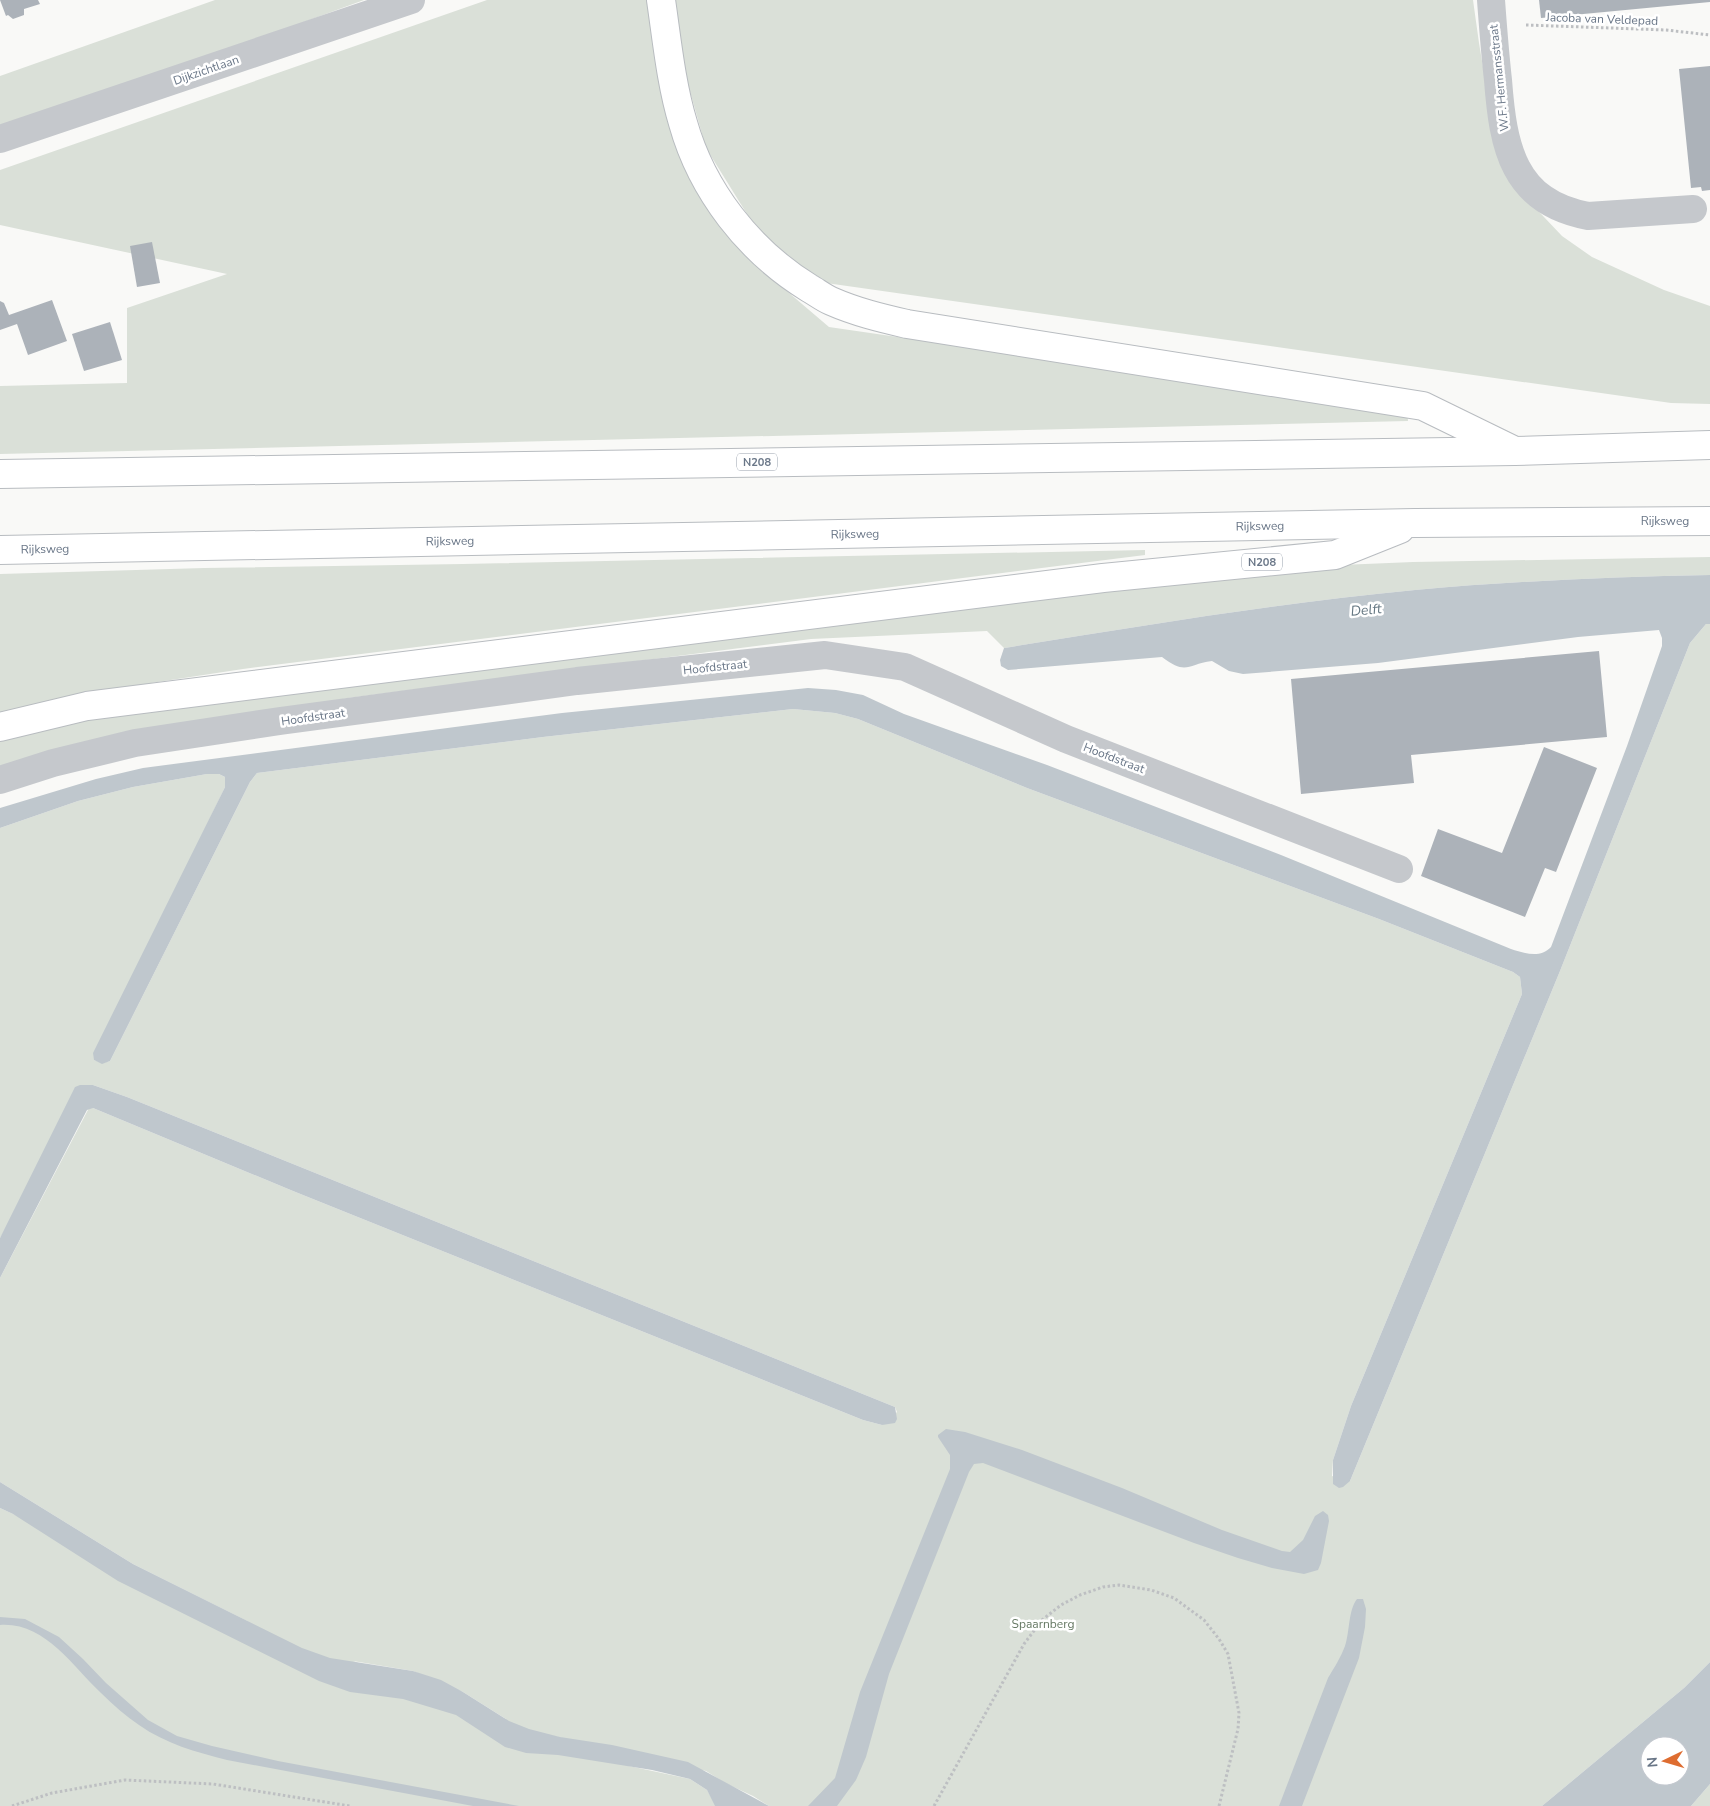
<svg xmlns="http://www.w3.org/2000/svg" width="1710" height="1806" viewBox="0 0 1710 1806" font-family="'Nunito Sans',sans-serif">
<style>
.green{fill:#dae0d8;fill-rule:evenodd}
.water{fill:#bfc7cd;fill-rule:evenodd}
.building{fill:#acb2b9}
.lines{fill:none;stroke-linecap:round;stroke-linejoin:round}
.major-casing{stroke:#b8bcc0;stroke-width:30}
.path{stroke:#bdbfc2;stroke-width:3;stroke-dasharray:2.5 2.5;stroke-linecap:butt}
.minor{stroke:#c5c8cc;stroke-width:28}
.major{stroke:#fff;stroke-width:28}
.labels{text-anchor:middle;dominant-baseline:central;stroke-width:5;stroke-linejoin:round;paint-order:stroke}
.shield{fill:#fff;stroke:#969fab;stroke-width:1}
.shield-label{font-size:11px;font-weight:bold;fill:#697687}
.street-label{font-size:12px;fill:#697687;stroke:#fff}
.park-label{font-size:12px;fill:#667964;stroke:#fff}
.water-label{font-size:14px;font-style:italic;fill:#657782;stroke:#fff}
</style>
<rect width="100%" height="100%" fill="#f9f9f7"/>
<g class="green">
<polygon points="215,0 364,0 167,72 0,129 0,76"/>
<polygon points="487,0 647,0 661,79 676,146 701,199 733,242 768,275 829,327 1407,411 1408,421 0,454 0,386 127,383 127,308 227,274 0,225 0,170"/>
<polygon points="675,0 1473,0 1479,43 1493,127 1526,198 1562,236 1592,257 1664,290 1710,306 1710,404 1671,403 819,282 760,235 706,148 678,49"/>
<polygon points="1145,550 1145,555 243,669 151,683 0,714 0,574 204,568 463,564"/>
<path d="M1710,557V575C1611,577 1514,581 1415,590C1277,603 1140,626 1004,648L987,631L811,639L348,698L0,766V735L87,717L1293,567L1413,562Z"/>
<path d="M1706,624H1710V1662L1684,1688L1542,1806H769L753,1796L725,1783L706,1771L545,1734L629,1766L690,1779L707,1790L711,1797L734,1806H0V1508L247,1621L133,1564L0,1482V1278L89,1108H93L293,1191L863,1420L882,1425L897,1412L895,1407L127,1097L93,1085L0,1238V828L78,801L133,787L207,774H219L225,777V787L94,1060L102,1063L110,1061L250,782L257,773L543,737L793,709L835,713L858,719L1027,788L1379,919L1513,972L1520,977L1522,994L1351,1406L1333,1460L1332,1476L1350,1481L1560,971L1690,643ZM353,1661L413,1671L463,1692L506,1719Z"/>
<polygon points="1710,1784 1710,1806 1691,1806"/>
</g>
<g class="water">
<path d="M1710,575V624H1706L1690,643L1560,971L1350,1481L1343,1487L1339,1488L1333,1484V1460L1351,1406L1522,994L1520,977L1513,972L1379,919L1027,788L858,719L835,713L793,709L543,737L257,773L250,782L110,1061L102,1064L94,1060L93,1053L225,787V777L219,774H207L133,787L78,801L0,828V808L96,779L143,768L562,713L808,688L836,690L863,695L904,714L1047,765L1281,855L1511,949C1524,953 1540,959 1551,947L1627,746L1662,646V638L1659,630L1578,637L1378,663L1243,674L1229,671L1212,661C1187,664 1187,676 1162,657L1008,670L1001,666L1000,660L1004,648C1140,626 1277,603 1415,590C1514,581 1612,577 1710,575Z"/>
<polygon points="80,1085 93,1085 127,1097 895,1407 897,1419 895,1423 882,1425 863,1420 293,1191 93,1108 87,1110 0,1278 0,1238 75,1087"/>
<polygon points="946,1429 965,1432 1022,1450 1122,1488 1222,1530 1282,1551 1290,1552 1303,1540 1315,1516 1323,1511 1328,1515 1329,1521 1321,1563 1318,1570 1304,1574 1272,1568 1238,1558 1194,1543 983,1463 974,1464 969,1472 889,1674 866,1757 856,1780 837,1806 808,1806 835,1778 860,1692 950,1469 950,1455 938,1437 938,1435"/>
<polygon points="0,1482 133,1564 302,1648 330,1658 413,1671 441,1680 463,1692 509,1721 529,1729 560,1737 612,1745 688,1762 769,1806 715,1806 707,1790 690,1779 652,1770 558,1755 526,1753 505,1747 456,1715 403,1699 350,1692 319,1681 118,1581 13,1514 0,1508"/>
<path d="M1357,1599H1363L1366,1609L1365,1627L1359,1658L1302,1806H1279L1328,1678C1334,1668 1341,1657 1345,1646C1350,1631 1348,1611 1357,1599Z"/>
<path d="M0,1617L25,1619L59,1637L83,1659L106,1683L148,1720L177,1736L212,1746L278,1761L519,1806H473L227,1760C196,1752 166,1744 139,1725C126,1716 113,1705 101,1693C72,1666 45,1622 0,1625Z"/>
<path d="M1710,1662V1784L1691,1806H1542L1684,1688ZM1650,1746H1680V1776H1650Z"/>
</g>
<g class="building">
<polygon points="0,0 38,0 40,4 24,9 24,15 13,19 8,15 6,16"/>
<polygon points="1539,0 1710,0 1710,2 1541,18"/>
<polygon points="1710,66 1710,190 1702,191 1701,187 1691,188 1679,69"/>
<polygon points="152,242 160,283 137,287 130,246"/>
<polygon points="52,300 67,341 28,355 17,324 0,330 0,301 4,303 9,315"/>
<polygon points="110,322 122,360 84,371 72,334"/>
<polygon points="1599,651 1607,737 1411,755 1414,783 1301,794 1291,679"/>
<polygon points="1544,747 1597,768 1556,872 1545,868 1525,917 1421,876 1438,829 1502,853"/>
</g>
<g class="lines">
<g class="major-casing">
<g id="major">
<path d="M661,0C667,41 671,83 683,123C702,191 749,251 809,288C816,292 824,298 831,301C856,312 881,318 907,324L1423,406L1511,449"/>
<polyline points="0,474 1515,451 1710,445"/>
<polyline points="0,550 1415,523 1710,521"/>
<polyline points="0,727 87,706 1103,578 1335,555 1400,529"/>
</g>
</g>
<g class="path">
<polyline points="1526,25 1666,30 1710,35"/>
<polyline points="12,1806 52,1793 125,1780 213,1784 350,1806"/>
<polyline points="934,1806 1024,1644 1042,1620 1061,1605 1080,1595 1103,1587 1119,1585 1151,1590 1174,1598 1204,1620 1219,1639 1228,1654 1239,1713 1238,1729 1219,1806"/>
</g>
<g class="minor">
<path d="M1491,0C1493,27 1495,54 1498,80C1503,147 1513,202 1588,216L1693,209"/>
<polyline points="0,139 411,0"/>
<polyline points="0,780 53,763 135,743 280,721 577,681 825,655 905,667 1066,739 1399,869"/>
</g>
<use href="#major" class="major"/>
</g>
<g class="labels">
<g class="shield">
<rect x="737" y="453.5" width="40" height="17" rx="4"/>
<rect x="1242" y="553.5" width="40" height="17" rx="4"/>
</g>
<g class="shield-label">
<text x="757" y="462">N208</text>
<text x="1262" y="562">N208</text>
</g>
<g class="street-label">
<text transform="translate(1602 19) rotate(2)">Jacoba van Veldepad</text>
<text transform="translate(206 70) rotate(-19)">Dijkzichtlaan</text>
<text transform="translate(1499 78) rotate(-96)">W.F. Hermansstraat</text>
<text x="1665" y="521">Rijksweg</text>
<text transform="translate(1260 526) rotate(-1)">Rijksweg</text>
<text transform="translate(855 534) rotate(-1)">Rijksweg</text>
<text transform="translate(450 541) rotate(-1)">Rijksweg</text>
<text transform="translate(45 549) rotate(-1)">Rijksweg</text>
<text transform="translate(715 667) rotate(-6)">Hoofdstraat</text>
<text transform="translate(313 717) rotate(-8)">Hoofdstraat</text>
<text transform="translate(1114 758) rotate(21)">Hoofdstraat</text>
</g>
<g class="park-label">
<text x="1043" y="1624">Spaarnberg</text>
</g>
<g class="water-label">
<text transform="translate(1366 610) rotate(-5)">Delft</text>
</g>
</g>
<g transform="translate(1665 1761) rotate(265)"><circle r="24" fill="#ffffff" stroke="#c3c8cf"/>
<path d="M0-4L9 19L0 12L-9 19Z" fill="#de6d31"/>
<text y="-8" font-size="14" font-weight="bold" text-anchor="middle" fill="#697687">N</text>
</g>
</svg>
